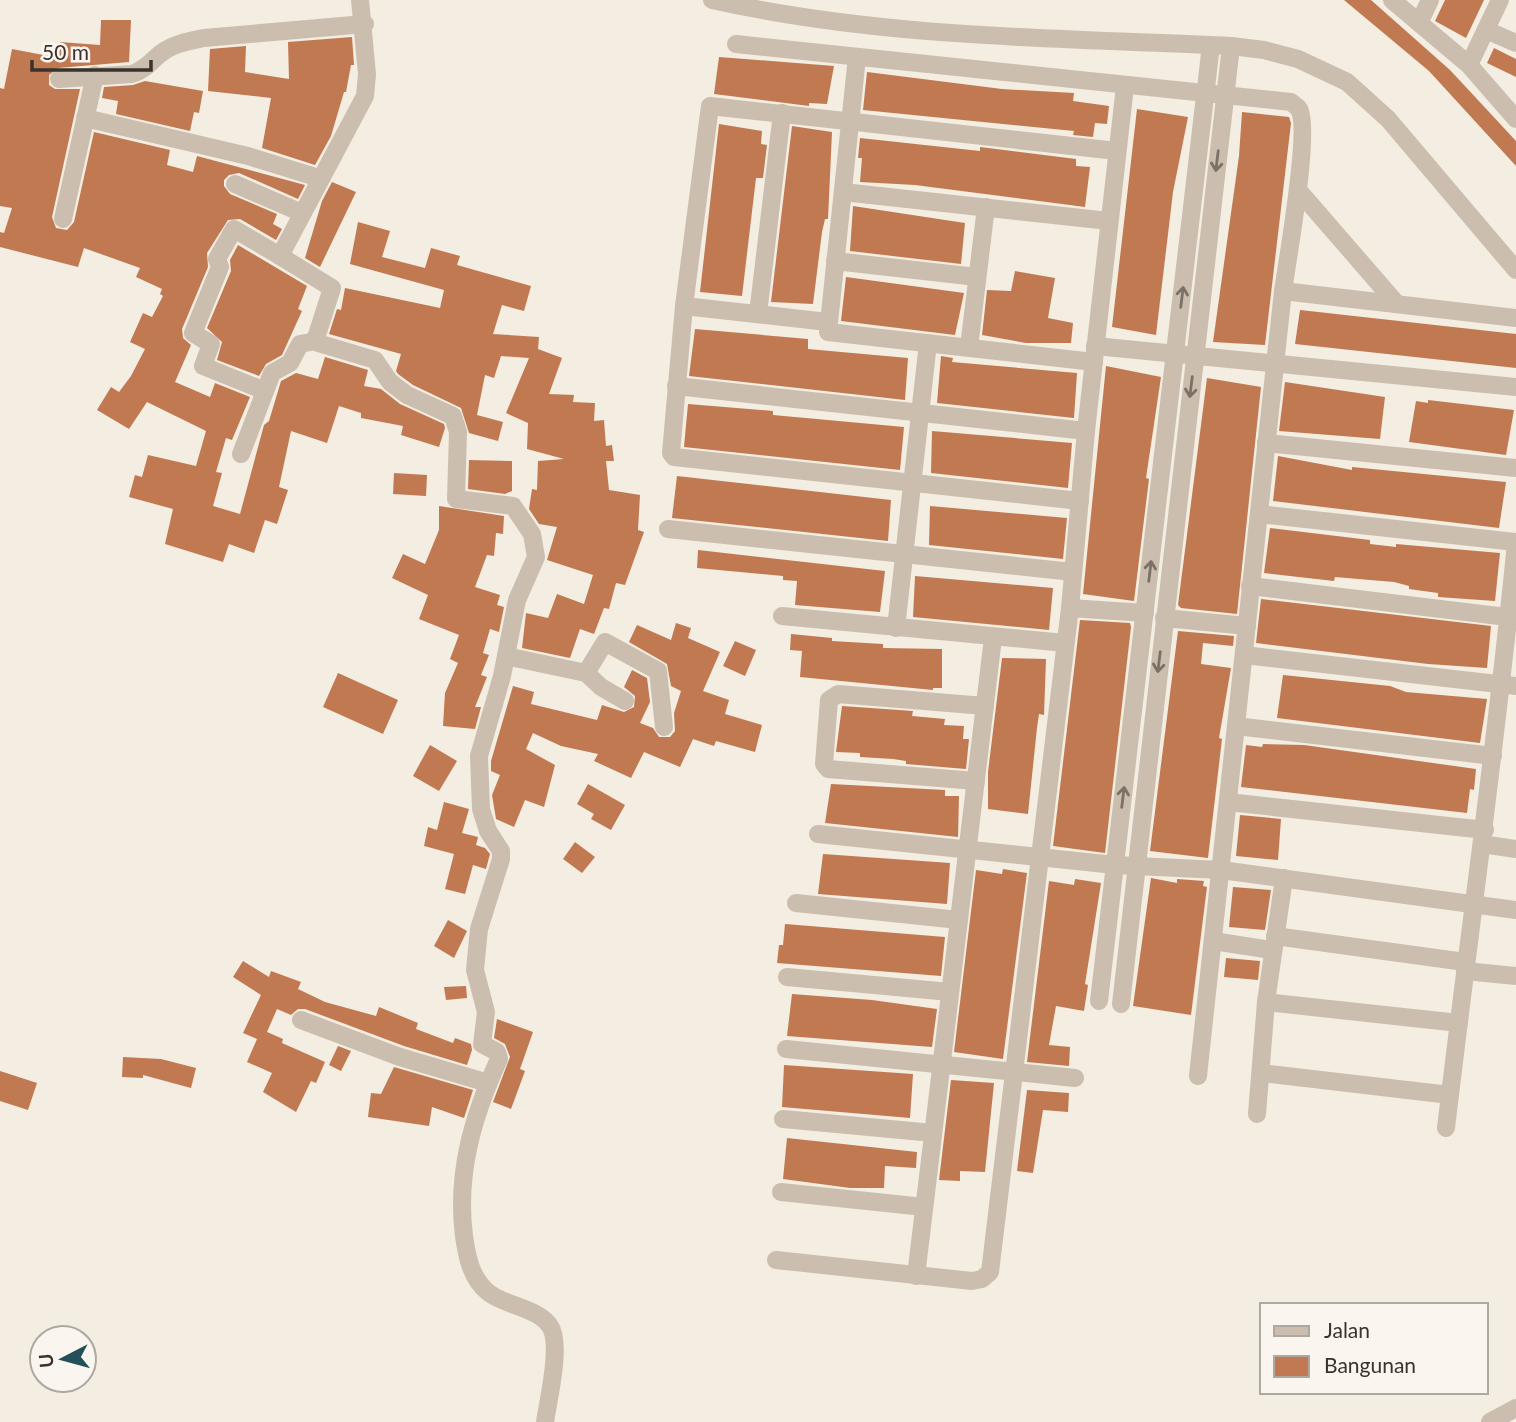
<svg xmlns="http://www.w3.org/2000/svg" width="1516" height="1422" viewBox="0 0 1516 1422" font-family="Lato,sans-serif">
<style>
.building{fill:#c17952}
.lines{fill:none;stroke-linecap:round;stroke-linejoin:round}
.minor{stroke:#cbbeae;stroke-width:18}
.oneway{stroke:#7b7166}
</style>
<rect width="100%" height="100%" fill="#f3ede2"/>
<g class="building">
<polygon points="1344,0 1371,0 1450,70 1516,141 1516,166 1429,71"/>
<polygon points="1445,0 1484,0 1466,38 1435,21"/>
<polygon points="101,20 131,20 129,62 58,68 49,75 49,85 55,89 80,89 52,217 56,228 67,230 74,222 94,132 170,150 167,165 193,172 197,156 305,185 298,199 239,173 229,175 224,180 224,186 230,194 277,214 273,224 282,229 276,240 240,219 228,220 207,253 208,267 182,329 183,338 191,345 175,382 210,397 215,383 250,397 232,440 226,438 216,472 222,473 213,506 240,514 264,425 269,421 281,381 296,373 318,379 325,357 368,370 364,386 381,389 400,404 444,424 445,428 439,447 401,435 403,426 361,418 361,413 339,406 327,443 291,431 279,487 288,490 277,524 265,520 254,553 229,544 223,562 165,544 173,509 129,497 135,475 142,477 148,455 196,466 206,431 147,402 129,429 97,410 111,387 119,392 131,376 145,349 130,342 143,313 152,317 163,296 160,294 162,289 136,277 140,268 84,248 78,267 0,247 0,232 4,233 12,208 0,206 0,88 4,89 12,49 59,58 60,42 100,45"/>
<polygon points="352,37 354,65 351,65 346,92 344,92 331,136 315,165 262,148 271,98 208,91 210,49 246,46 245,72 289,79 288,42"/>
<polygon points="1494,48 1516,59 1516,77 1487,63"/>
<polygon points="719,57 834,66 827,104 809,103 809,106 714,94"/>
<polygon points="867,72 1002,89 1074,93 1073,101 1109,106 1107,124 1095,123 1093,137 1073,135 1074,131 863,110"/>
<polygon points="145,81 203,91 199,113 194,112 190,131 116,114 118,101 102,98 104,87 133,85"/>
<polygon points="1137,109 1188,117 1173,192 1156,335 1112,327"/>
<polygon points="1242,112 1289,117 1291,123 1265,345 1213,342 1239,156"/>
<polygon points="719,124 762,131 761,144 767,145 763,178 756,178 742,296 700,292"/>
<polygon points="792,126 832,132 828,219 825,219 822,232 813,304 771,302"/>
<polygon points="860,138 980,151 980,147 1076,159 1076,166 1090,167 1085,207 915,185 860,182 862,158 858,158"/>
<polygon points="332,182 356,192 320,267 305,258 322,201"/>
<polygon points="853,206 965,223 961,264 850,251"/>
<polygon points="358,222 390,231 382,257 425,268 431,248 460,256 457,265 531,286 524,311 502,305 493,334 539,337 538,349 562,358 549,394 574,395 573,402 595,403 594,421 604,420 606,446 612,445 614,461 606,461 609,490 640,495 638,530 644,532 625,585 616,583 609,609 604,608 594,634 580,629 570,658 522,648 526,613 548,618 557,594 584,604 593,575 547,560 557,527 539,524 529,509 532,489 537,490 538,461 564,459 527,449 528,423 506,413 529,358 501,356 494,378 485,375 477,415 503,422 498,441 469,433 461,408 413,385 398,374 396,371 401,354 329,334 337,309 341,310 345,288 440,308 444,290 350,264"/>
<polygon points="238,245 307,286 298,309 302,311 282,355 266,364 259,376 217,360 222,342 207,328 231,271 230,260"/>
<polygon points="1015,271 1055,278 1048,318 1073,323 1071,343 1026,343 982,335 987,290 1011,291"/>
<polygon points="846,277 964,293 955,335 841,321"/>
<polygon points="1300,310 1516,334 1516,368 1295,344"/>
<polygon points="695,329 808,339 808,349 908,358 905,400 689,376"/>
<polygon points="941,356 953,358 952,362 1077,373 1074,418 937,403"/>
<polygon points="1106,366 1161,377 1146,478 1149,479 1134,601 1083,594"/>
<polygon points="1207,378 1261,387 1237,614 1181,608 1178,605"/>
<polygon points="1285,382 1385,397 1380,439 1279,431"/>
<polygon points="1428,400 1514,410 1506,455 1409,442 1416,401 1428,403"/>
<polygon points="688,404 773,411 773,415 904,427 900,470 684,447"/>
<polygon points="932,431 1072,443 1068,488 931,473"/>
<polygon points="1278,456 1352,470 1352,467 1506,482 1499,528 1273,501"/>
<polygon points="469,460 512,461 512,491 505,494 468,489"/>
<polygon points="394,473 427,475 426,496 393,494"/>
<polygon points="677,476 891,500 888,541 672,518"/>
<polygon points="439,506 504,516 503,534 496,533 494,556 487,555 475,587 500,595 497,605 504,607 499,632 490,629 483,653 489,655 481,675 487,677 475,707 481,707 475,729 443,726 445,693 458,663 450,659 459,635 419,619 428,595 392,578 403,554 425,564 439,530"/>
<polygon points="930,506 1067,518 1063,559 929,545"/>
<polygon points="1270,528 1370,540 1370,544 1396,547 1396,544 1500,553 1495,601 1438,597 1438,593 1409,589 1409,586 1394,582 1335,577 1334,581 1264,573"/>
<polygon points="698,550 885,571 880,612 795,605 797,581 783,580 783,576 697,568"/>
<polygon points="915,576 1053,588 1049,630 913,617"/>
<polygon points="1261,599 1491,626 1487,668 1428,664 1256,643"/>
<polygon points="1080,620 1130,623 1131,627 1105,853 1053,846"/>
<polygon points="676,623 691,628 688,638 720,652 703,691 729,700 725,714 762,725 755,752 716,741 714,746 693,739 680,767 644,752 631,778 594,761 598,754 561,746 533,733 526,749 555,765 544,807 525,800 514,827 496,819 492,795 500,775 491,771 491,761 513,686 534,692 531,704 597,720 602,705 624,712 634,707 635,696 624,687 632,670 647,678 650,702 640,723 653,728 659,737 670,737 675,731 674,713 681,691 671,686 667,664 629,642 637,625 671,640"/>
<polygon points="1178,631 1234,636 1233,646 1203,643 1201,664 1231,668 1219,738 1222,739 1208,858 1150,851"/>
<polygon points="791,634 832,638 832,641 883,644 883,648 942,649 942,688 933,688 933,690 800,677 802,651 790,650"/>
<polygon points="735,641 756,650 745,676 723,666"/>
<polygon points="1002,658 1046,659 1044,715 1039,714 1037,728 1028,814 988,809 988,772"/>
<polygon points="338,673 398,700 383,734 323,707"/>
<polygon points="1283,675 1390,686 1406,692 1487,699 1480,743 1277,718"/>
<polygon points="842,706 913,711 912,716 945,719 944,725 964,726 963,739 969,739 966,769 906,764 906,761 893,759 860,757 860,753 836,752"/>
<polygon points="1263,744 1304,745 1476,769 1474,790 1470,789 1467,813 1241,787 1246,745 1262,747"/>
<polygon points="430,745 457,761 439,791 413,776"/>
<polygon points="588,784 625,805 611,830 591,819 594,814 577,804"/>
<polygon points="831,784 945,790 945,796 959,796 958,837 825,823"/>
<polygon points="444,802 469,809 462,833 478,837 476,845 485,848 490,854 486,869 473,865 465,894 445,889 454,854 424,846 428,827 437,830"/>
<polygon points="1240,815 1281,819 1278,860 1236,856"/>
<polygon points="575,842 595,857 582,873 563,859"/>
<polygon points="823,854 950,863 947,904 818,894"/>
<polygon points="1003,869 1027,873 1003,1059 954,1052 976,870 1002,874"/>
<polygon points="1151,878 1177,883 1177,879 1204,881 1203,886 1207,887 1191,1015 1133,1006"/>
<polygon points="1075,879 1101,883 1085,984 1088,985 1084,1011 1056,1006 1049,1045 1070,1047 1069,1066 1027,1062 1049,881 1074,885"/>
<polygon points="1233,887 1271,890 1265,930 1229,927"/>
<polygon points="448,920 467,931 454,958 434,946"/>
<polygon points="785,924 945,937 941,976 777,963 779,945 783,945"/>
<polygon points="1226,958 1260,961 1258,980 1224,977"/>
<polygon points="243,961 269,977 271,971 301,982 298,989 325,1002 376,1016 379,1007 418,1023 416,1029 453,1043 455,1038 471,1044 472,1050 467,1065 404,1046 305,1009 298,1009 291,1015 277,1009 267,1032 283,1039 282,1043 325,1062 316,1083 311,1081 296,1112 263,1092 272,1073 247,1062 257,1039 243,1033 261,995 233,977"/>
<polygon points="466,986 467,998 446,1000 444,987"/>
<polygon points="792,994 872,1000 937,1009 932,1047 787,1036"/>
<polygon points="497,1019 533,1032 520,1069 525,1071 511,1109 493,1102 510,1057 505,1044 494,1038"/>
<polygon points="338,1046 351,1051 341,1071 329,1065"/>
<polygon points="123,1057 161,1059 196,1068 191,1088 143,1075 143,1078 122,1077"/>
<polygon points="784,1065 913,1074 910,1118 782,1107"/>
<polygon points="394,1067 473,1090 464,1118 432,1107 429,1126 368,1117 371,1093 381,1094"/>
<polygon points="0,1071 37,1083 28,1110 0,1101"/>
<polygon points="951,1080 994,1083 985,1172 960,1171 960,1181 939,1180"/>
<polygon points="1027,1090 1069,1093 1068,1112 1043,1110 1033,1173 1017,1171"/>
<polygon points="787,1138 917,1152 916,1168 885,1166 884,1188 850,1188 783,1179"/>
</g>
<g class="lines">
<g class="minor">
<path d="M360,0L367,74L365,96L280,256L332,288L316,338L318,343L375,360L390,382L407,395L453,416L458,432L456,499L513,506L532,534L536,557L517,600L502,676L479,756L481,809L488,831L501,851V859L479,929L475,970L486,1012L482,1044L497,1052L499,1059C473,1116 456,1173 464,1236C467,1257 471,1279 489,1293C506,1306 538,1308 550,1326C562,1344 548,1401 545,1422"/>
<path d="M712,0C881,38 1058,38 1231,46L1264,50L1298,59L1347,82L1388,119L1516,270"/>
<polyline points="1392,0 1469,65 1516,119"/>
<polyline points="1419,23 1430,0"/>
<polyline points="1486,30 1516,43"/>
<path d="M736,44L1291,102C1292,103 1299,108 1299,109C1311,129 1287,262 1283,291L1198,1076"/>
<polyline points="857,57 828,332 1094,362"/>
<polyline points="1469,65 1500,0"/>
<path d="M59,79L132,74C145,70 150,62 160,54C172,44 189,41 204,38L365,24"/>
<polyline points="85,118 248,156 319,178"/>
<polyline points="235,184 302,213"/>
<polyline points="1298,190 1396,303"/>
<polyline points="843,192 1109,221"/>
<polyline points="63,219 95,75"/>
<polyline points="835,261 977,277"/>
<polyline points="1283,291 1516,318"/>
<polyline points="684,306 828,322"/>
<polyline points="758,314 782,113"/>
<polyline points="1095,346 1516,387"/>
<polyline points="969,347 986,207"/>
<polyline points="676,386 1086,431"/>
<polyline points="265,391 203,366 211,344 193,333 220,267 217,259 234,229 280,256"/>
<polyline points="1266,443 1516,468"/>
<polyline points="241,454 272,373 290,363 300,344 316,341"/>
<polyline points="1080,501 674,457 671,453 684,306 710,106 1117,151"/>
<polyline points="1259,514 1516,542"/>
<polyline points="668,529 1073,572"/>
<polyline points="1250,586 1516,618"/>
<polyline points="1070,608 1145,613"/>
<polyline points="782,616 1065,643"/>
<polyline points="1164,618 1247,626"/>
<polyline points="896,628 928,343"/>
<polyline points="1244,655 1516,686"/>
<polyline points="506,656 586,673 601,687 625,701"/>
<polyline points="586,673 605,642 658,671 664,727"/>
<polyline points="1236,726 1493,756"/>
<polyline points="976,781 828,769 824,764 829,700 838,694 985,706"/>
<polyline points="1228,802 1485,830"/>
<polyline points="818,834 1115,865 1221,870 1516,910"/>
<polyline points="1482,844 1516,849"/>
<polyline points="796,903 959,920"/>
<polyline points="1275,936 1465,962"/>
<polyline points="1213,941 1272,950"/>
<polyline points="1465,971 1516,976"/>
<polyline points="787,977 950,992"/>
<polyline points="1099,1001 1211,45"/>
<polyline points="1266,1002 1459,1023"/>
<polyline points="1121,1004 1231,46"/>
<polyline points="301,1020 400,1057 488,1083"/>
<polyline points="786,1049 1075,1078"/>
<polyline points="1261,1073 1450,1095"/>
<polyline points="1257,1114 1266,1002 1284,878"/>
<polyline points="783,1119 933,1133"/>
<path d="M1446,1128C1469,933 1497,739 1516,543"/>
<polyline points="781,1192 924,1207"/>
<polyline points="776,1260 972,1281 982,1279 990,1272 1070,608 1086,431 1125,86"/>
<polyline points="916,1276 993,638"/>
<polyline points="1490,1422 1516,1408"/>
</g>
</g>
<defs><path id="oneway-shaft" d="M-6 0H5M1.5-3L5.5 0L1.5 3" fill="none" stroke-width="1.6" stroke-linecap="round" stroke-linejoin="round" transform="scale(1.75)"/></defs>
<g class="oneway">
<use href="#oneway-shaft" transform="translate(1217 161) rotate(97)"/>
<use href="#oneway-shaft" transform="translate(1182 297) rotate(-83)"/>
<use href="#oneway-shaft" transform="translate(1191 387) rotate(97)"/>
<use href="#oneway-shaft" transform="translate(1150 571) rotate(-83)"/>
<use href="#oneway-shaft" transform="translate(1159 662) rotate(97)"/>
<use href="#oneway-shaft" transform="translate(1123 797) rotate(-83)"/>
</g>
<rect x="1260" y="1303" width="228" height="91" fill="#faf6ef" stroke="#ada8a1" stroke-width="2"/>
<rect x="1274" y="1326" width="35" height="10" fill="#cbbeae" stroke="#ada8a1" stroke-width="2"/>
<text x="1324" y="1338" font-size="21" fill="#3a322c">Jalan</text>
<rect x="1274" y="1356" width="35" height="21" fill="#c17952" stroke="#ada8a1" stroke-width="2"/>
<text x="1324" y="1373" font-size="21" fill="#3a322c">Bangunan</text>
<g transform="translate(63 1359) rotate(264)"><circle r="33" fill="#faf6ef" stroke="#ada8a1" stroke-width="2"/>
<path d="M0-5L12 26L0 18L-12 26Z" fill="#23505a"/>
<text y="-10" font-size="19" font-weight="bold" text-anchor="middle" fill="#3a322c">U</text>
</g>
<path d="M32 60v10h119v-10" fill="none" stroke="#3a322c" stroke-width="3.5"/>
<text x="42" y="60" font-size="21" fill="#3a322c" stroke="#faf6ef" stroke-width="5" paint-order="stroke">50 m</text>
</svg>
